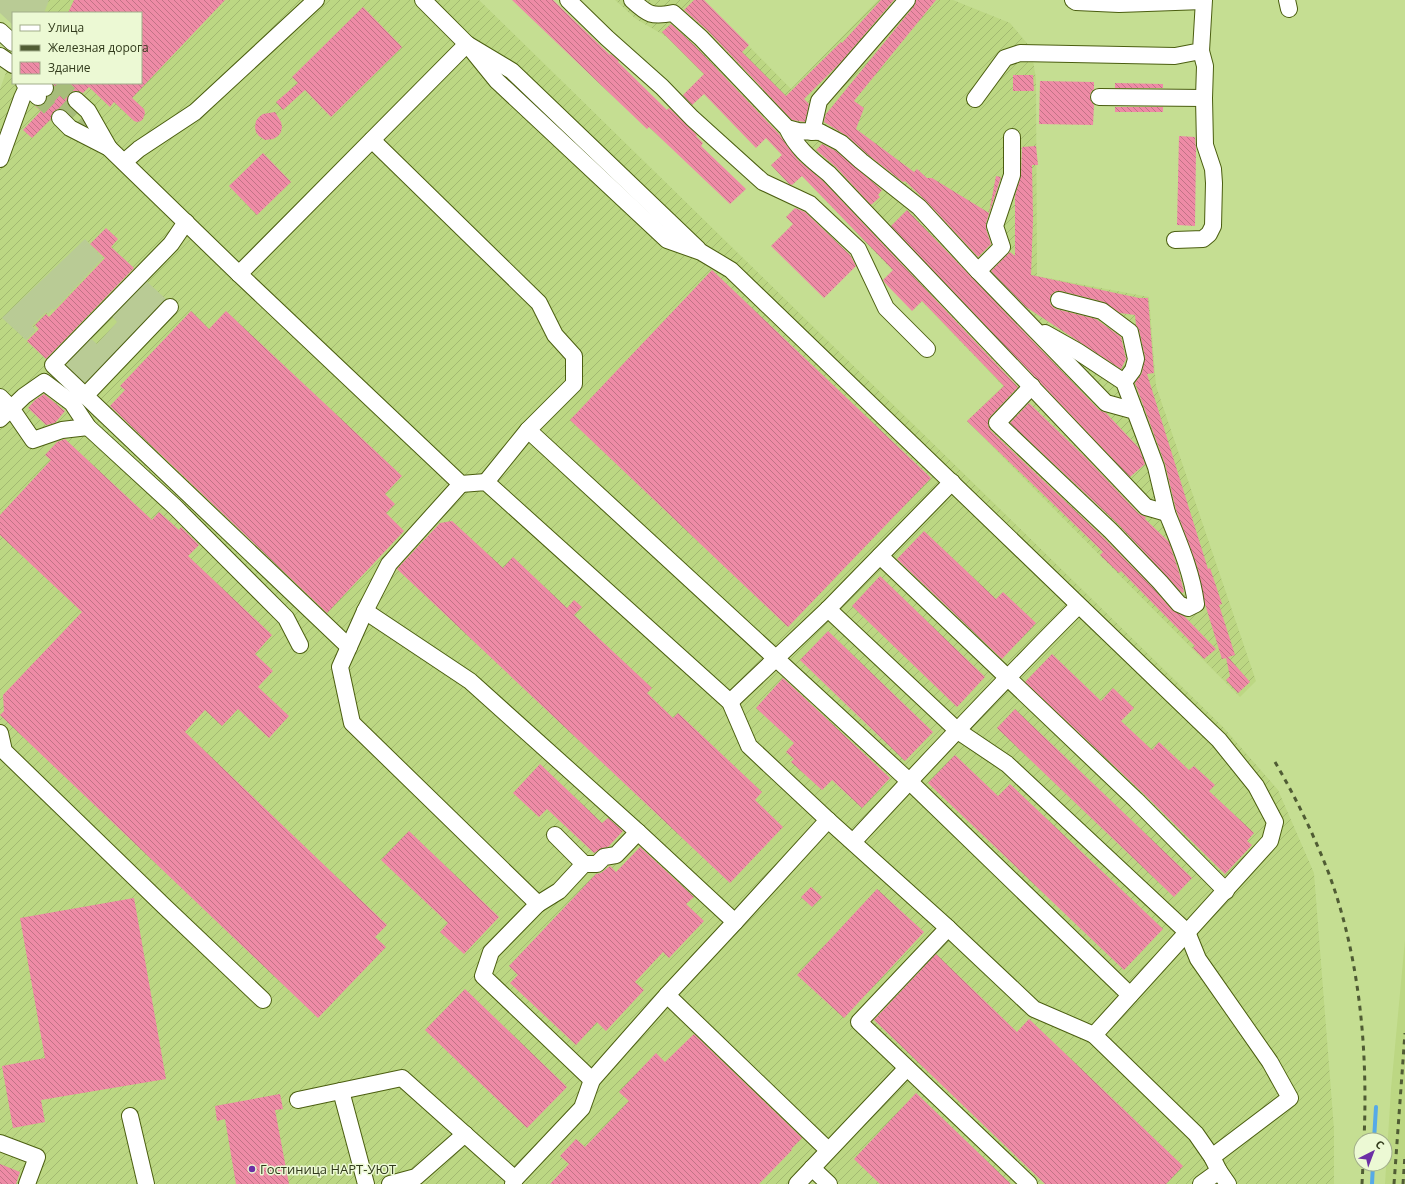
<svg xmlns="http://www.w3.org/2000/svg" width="1405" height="1184" viewBox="0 0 1405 1184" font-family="'Open Sans',sans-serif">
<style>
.built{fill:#bcd783}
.industrial{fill:url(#industrial-furrows)}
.grass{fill:#b9cb95}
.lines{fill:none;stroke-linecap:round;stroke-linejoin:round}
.stream{stroke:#55a9e8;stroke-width:4}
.building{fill:url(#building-back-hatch)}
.minor-tunnel{stroke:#a7bd7a;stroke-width:16;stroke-dasharray:16 8;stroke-linecap:butt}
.minor-casing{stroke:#4b5e10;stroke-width:18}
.minor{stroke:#fff;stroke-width:16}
.rail{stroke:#505c34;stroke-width:3;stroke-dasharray:5 5;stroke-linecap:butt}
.poi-dot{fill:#6c2fa5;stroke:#ecf9d4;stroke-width:1.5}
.labels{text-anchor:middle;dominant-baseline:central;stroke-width:3;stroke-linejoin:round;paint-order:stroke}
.poi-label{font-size:13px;fill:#313a1b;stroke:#ecf9d4;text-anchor:start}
</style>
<defs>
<pattern id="industrial-furrows" width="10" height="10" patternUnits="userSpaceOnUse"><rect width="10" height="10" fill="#bcd783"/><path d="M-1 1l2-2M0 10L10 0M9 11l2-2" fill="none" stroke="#a2b971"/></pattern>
<pattern id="building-back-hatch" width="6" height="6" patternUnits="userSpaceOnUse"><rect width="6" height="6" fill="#ee8ba6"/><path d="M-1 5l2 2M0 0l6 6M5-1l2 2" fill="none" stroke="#c17386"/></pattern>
</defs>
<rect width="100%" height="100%" fill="#c5de92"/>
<polygon class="built" points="1405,940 1405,1184 1385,1184 1391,1089"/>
<g class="industrial">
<polygon points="32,0 479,0 1224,728 1278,790 1314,873 1334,1129 1334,1184 0,1184 0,89 13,53 13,83 141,83 141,13 27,13"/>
<polygon points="615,0 704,0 791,89 878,0 953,0 1010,23 1031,48 1036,79 1037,276 1149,297 1156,386 1256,681 1240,697 967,421 1003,386 739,110 667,37 636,19"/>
</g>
<g class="grass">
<polygon points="0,0 49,0 44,13 13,13 13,25 0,13"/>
<polygon points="85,239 103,258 54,310 52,309 48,314 46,312 32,326 36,330 26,340 2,318"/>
<path d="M144,279L167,300L88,382H81C77,378 72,375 69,371C61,360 82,344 89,337L97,344L117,322L110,314Z"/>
</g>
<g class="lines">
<g class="stream">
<polyline points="1374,1140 1376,1107"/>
<polyline points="1372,1184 1373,1164"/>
</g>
</g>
<g class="building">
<polygon points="74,0 225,0 132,98 144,109 145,113 143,119 141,121 137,122 134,121 114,102 110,107 89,87 83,93 78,91 73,91 69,93 67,98 67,103 70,107 66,111 62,109 58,109 54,111 51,116 51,121 50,120 32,138 23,130 41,111 35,106 40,106 44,104 47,97 52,94 54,90 53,83 141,83 141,13 68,13"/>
<polygon points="512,0 553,0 610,55 611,54 619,61 618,62 667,110 669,108 697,135 696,136 703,143 701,146 746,189 730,204 649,127 647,129"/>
<polygon points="694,0 704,0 749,45 742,52 786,96 841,42 842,43 881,0 894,0 841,62 804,99 809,104 805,122 792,120 708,31 684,10"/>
<polygon points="916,0 936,0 854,101 864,108 856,129 914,172 917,169 927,178 932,178 989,213 996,176 1001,177 986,223 986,229 991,244 978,257 926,201 905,181 903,182 867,154 847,136 824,122 826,114 914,6"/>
<polygon points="363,7 402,47 331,117 305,90 283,110 276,102 298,83 292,77"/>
<polygon points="671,24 694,45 779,134 788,147 798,160 823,181 1018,387 990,417 988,421 988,425 990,430 1104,538 1153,588 1172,610 1184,616 1216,649 1204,659 1193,648 1195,646 1121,571 1119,573 1100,555 1103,552 967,421 1004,386 922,301 912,311 885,283 883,280 893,270 802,176 792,185 789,184 771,165 782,155 766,138 756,148 704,94 692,105 683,95 704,74 662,32"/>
<polygon points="1013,75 1033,75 1034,91 1013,91"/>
<polygon points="1040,81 1094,82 1094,89 1091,92 1090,97 1091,101 1094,105 1093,125 1039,124"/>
<polygon points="1115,83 1163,84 1163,88 1115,88"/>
<rect x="1115" y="107" width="48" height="5"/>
<polygon points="275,112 281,122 282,127 281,132 278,136 273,139 265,140 259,136 256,132 255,127 256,121 259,117 263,114"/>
<polygon points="1179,136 1195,137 1196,149 1195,226 1177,225"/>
<polygon points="822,144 836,151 882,190 878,195 880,197 871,205 836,167 816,150"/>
<polygon points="1036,146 1038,165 1032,165 1033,219 1031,275 1139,298 1148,298 1154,373 1147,374 1208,569 1210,568 1222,604 1219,605 1235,655 1228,657 1250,682 1238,693 1226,680 1230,676 1226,658 1222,659 1205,604 1197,566 1176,510 1165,464 1135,383 1142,373 1145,357 1139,330 1136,325 1135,315 1120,313 1104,302 1061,291 1056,291 1052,294 1050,297 1050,303 1053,307 1056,309 1096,319 1121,337 1126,359 1121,369 1026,307 991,271 1010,252 1015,256 1015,196 1021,175 1022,147"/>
<polygon points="263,153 291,182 257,215 229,186"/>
<polygon points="795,208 805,212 850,255 856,266 824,298 771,246 793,224 786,217"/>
<polygon points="907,210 1099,410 1106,413 1139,448 1145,464 1130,477 891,226"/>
<polygon points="106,228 118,239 111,247 134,268 46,359 27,341 39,329 35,325 46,314 49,317 105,258 90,244"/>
<polygon points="712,270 931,478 788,627 570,420"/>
<polygon points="191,311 209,329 226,311 402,476 385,494 395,504 386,513 404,531 327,613 110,406 125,390 120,386"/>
<polygon points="44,394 65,411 55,423 46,425 28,408 35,400"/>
<polygon points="1029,403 1086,458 1139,514 1146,517 1145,519 1169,542 1179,572 1184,592 1182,593 1118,524 1010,423"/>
<polygon points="65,439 152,520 159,512 179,530 181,527 199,545 188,556 272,635 255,654 273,671 258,687 289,716 269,738 238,709 222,726 205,710 185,732 387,925 375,937 386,947 318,1018 0,715 4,711 3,695 82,612 0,535 0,515 51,460 45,455 57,442"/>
<polygon points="452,521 503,568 513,557 567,608 574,600 582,607 574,615 652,688 647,693 673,718 678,713 762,792 755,800 783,827 730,883 397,569 440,523"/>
<polygon points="924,531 996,599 1003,592 1036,623 1002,659 897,559"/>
<polygon points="880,576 985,677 957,707 852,606"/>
<polygon points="828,631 933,732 905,761 800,660"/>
<polygon points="1052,654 1101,701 1113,688 1134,708 1121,721 1152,750 1159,742 1189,770 1194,766 1215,785 1209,791 1254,833 1247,841 1252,845 1225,874 1143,793 1025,682"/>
<polygon points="783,678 890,778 862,808 832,780 822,790 791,762 794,759 786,752 794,743 756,708"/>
<polygon points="1015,709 1192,878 1174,897 997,728"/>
<polygon points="955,755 998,796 1010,784 1163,929 1124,970 928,783"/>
<polygon points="540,764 602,823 608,818 623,831 608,847 602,848 594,853 547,809 539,817 513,793"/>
<polygon points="409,831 499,917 464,954 440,932 448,923 381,860"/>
<polygon points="640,847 694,897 686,904 704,921 669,958 663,952 635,982 644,990 606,1031 597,1022 576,1045 510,983 518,975 509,966 596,874 601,873 610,866 616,872"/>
<polygon points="811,887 822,897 812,907 801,897"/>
<polygon points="877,889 924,932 844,1018 797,975"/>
<polygon points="134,898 166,1079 41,1100 45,1122 13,1128 2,1066 45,1058 20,918"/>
<polygon points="936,954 1017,1032 1029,1019 1183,1166 1166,1184 1045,1184 874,1020"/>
<polygon points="465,989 567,1087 527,1128 425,1030"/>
<polygon points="694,1034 802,1138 791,1149 792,1150 759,1184 550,1184 569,1164 560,1156 576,1139 585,1147 629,1101 619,1092 656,1053 665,1062"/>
<polygon points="916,1093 1011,1184 880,1184 854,1159"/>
<polygon points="280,1094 283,1109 275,1110 289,1184 236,1184 225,1119 217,1121 215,1106"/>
<polygon points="0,1164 20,1172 16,1184 0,1184"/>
</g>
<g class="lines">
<g class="minor-tunnel">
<polyline points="58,83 76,100"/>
<polyline points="45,88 104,143"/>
<polyline points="38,97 60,118"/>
</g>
<g class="minor-casing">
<g id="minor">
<polyline points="423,0 467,44 497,81 667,240 701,252 731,270 1219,740 1256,786 1275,822 1270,841 1094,1035 1196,1134 1212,1157 1219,1171 1228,1184"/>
<polyline points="568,0 607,38 662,87 692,118 763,182 810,204 858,249 886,308 927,349"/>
<path d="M632,0C648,15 652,17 673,13L701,38L787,128L798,131L820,132L841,143L861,161L919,207L978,271L1106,403L1135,411L1156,467L1167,513L1146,507L829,174C812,160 797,149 787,128"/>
<polyline points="1073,0 1076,2 1119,4 1203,1"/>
<polyline points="1287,0 1289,9"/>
<polyline points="0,31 13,43"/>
<polyline points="0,56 13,65"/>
<polyline points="24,83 38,97"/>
<polyline points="40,83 45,88"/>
<polyline points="1099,97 1204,98"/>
<polyline points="975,99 1005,58 1020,53 1175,56 1201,51 1204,0"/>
<polyline points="76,100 88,111 109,148"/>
<polyline points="60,118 70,128 109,148 239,274 461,484 486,482 730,702 749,746 828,820 948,928 1034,1009 1094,1035"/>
<polyline points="812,132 819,101 907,0"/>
<polyline points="372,140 539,303 555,335 574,356 574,384 528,430 486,482"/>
<polyline points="0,159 22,98 29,83"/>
<polyline points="124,162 139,149 195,112 316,0"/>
<polyline points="186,222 171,244 53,365 349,647"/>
<polyline points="1175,240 1203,239 1209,234 1213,226 1214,183 1213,169 1205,145 1204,98 1205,66 1201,51"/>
<polyline points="978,271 1002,247 995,226 1012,175 1012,137"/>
<polyline points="239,274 467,44 512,71 698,249"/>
<polyline points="1059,300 1102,311 1130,332 1136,359 1133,370 1124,382"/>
<polyline points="1045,333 1077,351 1124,382 1135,411"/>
<path d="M1032,386L997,423L1111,531L1160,582L1179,604L1188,608L1196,604C1192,572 1179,543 1167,513"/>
<polyline points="85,396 170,307"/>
<polyline points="0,397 11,408 33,440 62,430 88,427"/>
<polyline points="0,419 24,396 44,382 72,403 88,427 175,507 286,618 300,645"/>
<polyline points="528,430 909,781 1130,995"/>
<polyline points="461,484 389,564 365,611 340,667 352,723 538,904 491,952 483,976 592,1080"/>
<polyline points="880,556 1136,800 1226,891"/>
<polyline points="828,609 958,731 1007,764 1187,932 1198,959 1270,1062 1290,1098 1212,1157"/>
<polyline points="365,611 470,681 638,832 735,922"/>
<polyline points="730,702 828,609 952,482"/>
<polyline points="0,733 4,751 165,907 263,1000"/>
<path d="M853,842C927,762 1001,683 1078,606"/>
<polyline points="584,864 597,864 604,857 616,855 638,832"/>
<polyline points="538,904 559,891 584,864 555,835"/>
<polyline points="948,928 859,1022 1029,1184"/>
<polyline points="667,995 828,1150"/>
<polyline points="341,1091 366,1184"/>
<polyline points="298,1100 402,1078 515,1179"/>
<polyline points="130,1116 146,1184"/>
<polyline points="0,1143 37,1157 27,1184"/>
<polyline points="812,1168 829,1184"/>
<polyline points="390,1184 416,1177 465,1134"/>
<polyline points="513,1184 515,1179 582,1108 592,1080 667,995 735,922 828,820"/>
<polyline points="797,1184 907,1068"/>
<polyline points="1201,1184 1219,1171"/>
</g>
</g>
<use href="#minor" class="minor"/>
<g class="rail">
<path d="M1275,762C1296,798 1314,835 1329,874C1360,958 1368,1051 1364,1140"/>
<polyline points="1362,1184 1363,1164"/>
<polyline points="1394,1184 1405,1033"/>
<polyline points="1403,1184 1405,1155"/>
</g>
</g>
<circle class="poi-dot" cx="252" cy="1169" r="4"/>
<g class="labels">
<g class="poi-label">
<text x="260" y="1169">Гостиница НАРТ-УЮТ</text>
</g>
</g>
<rect x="12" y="12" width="130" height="72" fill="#ecf9d4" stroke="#a1ad8a"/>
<rect x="20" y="25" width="20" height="6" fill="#ffffff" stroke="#a1ad8a"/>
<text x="48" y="32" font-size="12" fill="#313a1b">Улица</text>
<rect x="20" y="45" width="20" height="6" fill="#505c34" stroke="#a1ad8a"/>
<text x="48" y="52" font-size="12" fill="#313a1b">Железная дорога</text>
<rect x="20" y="62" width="20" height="12" fill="url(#building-back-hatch)" stroke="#a1ad8a"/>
<text x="48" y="72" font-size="12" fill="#313a1b">Здание</text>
<g transform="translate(1373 1152) rotate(42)"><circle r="19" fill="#ecf9d4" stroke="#a1ad8a"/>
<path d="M0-3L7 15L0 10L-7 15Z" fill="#6c2fa5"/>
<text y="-6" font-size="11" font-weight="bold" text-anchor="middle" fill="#313a1b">С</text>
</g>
</svg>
